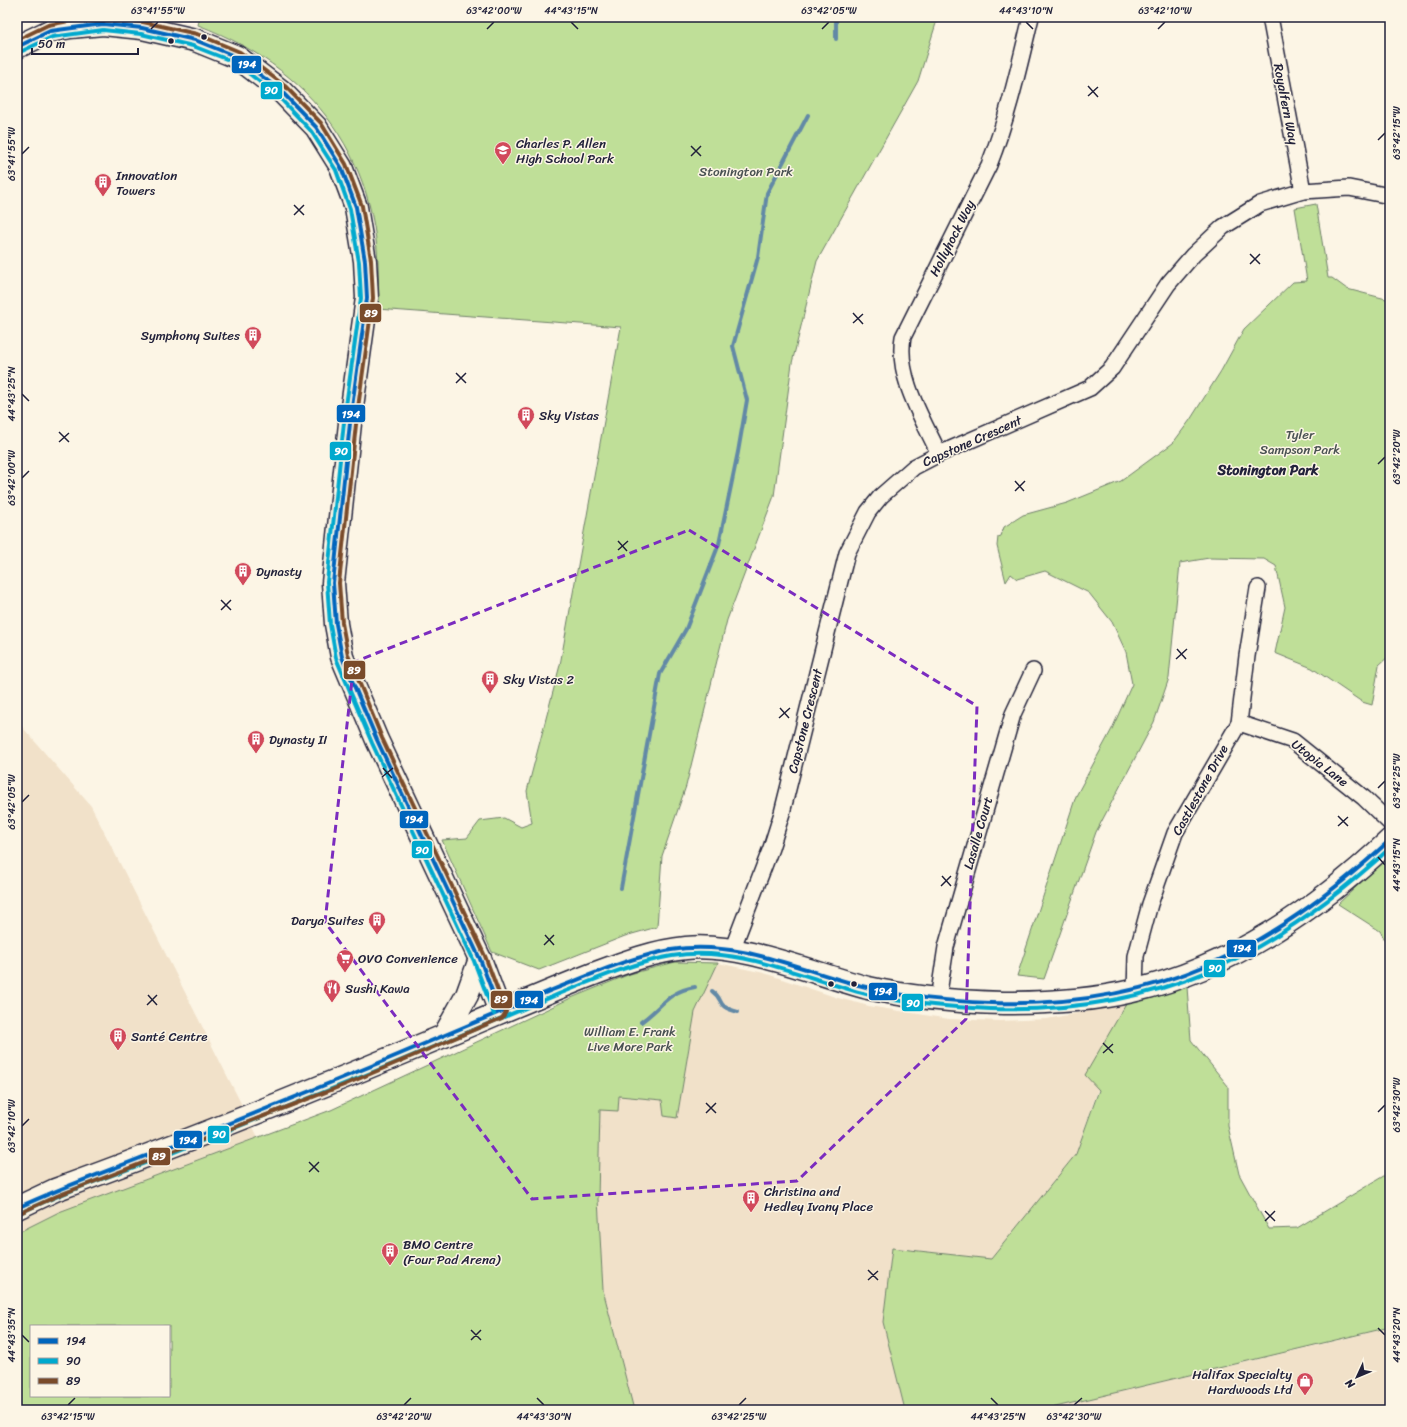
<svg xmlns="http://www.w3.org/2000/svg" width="1407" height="1427" viewBox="0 0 1407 1427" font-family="Sriracha,sans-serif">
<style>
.built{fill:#f1e1c9}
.green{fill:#bfdf98;stroke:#70806a;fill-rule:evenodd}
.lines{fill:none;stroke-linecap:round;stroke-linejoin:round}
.stream{stroke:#6289a6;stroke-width:4}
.street-casing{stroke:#22223b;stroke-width:18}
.secondary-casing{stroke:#22223b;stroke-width:25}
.street{stroke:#fcf5e5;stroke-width:15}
.secondary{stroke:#fcf5e5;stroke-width:22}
.bus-1-casing{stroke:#fcf5e5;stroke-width:7}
.bus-2-casing{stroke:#fcf5e5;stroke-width:7}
.bus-3-casing{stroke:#fcf5e5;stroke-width:7}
.bus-1{stroke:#0065bd;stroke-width:4}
.bus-2{stroke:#00a9ce;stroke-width:4}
.bus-3{stroke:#7a4b2a;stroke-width:4}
.marked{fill:none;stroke:#7b2cbf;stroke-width:3;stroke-dasharray:8 5;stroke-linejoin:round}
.ticks{fill:none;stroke:#22223b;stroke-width:1.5}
.bus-dot{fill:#22223b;stroke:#fcf5e5;stroke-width:1.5}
.labels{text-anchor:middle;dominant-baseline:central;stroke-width:3;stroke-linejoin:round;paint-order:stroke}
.street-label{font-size:13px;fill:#22223b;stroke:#fcf5e5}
.poi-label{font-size:13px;fill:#22223b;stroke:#fcf5e5;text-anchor:start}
.park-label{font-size:13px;fill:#495152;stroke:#fcf5e5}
.neighbourhood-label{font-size:14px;font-weight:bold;fill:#22223b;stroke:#fcf5e5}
.line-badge{stroke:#fcf5e5;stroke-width:1.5}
.badge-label{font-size:11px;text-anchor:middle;font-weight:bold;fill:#fff}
.neatline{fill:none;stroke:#22223b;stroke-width:1.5}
.ticks-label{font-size:10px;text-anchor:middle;fill:#22223b}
</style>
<rect width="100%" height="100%" fill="#fcf5e5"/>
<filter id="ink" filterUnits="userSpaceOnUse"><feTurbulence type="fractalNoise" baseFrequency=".025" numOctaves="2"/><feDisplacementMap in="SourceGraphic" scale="8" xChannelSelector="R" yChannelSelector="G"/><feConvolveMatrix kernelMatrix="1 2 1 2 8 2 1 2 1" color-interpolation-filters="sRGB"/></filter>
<g filter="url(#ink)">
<g class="built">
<polygon points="17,721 91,806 258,1137 59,1212 17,1233"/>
<polygon points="718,963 764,973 838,998 869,1006 949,1019 1000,1021 1047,1019 1093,1010 1129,999 1076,1154 991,1259 892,1248 883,1322 905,1410 634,1410 603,1290 598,1199 600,1110 618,1110 618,1096 663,1100 664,1116 677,1118 695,1012"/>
<polygon points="1390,1327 1390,1410 1043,1410 1352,1337"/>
</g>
<g class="green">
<path d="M200,17H938L918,81L817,261L792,363L774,496L727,620L686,786L662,856L657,927L625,936L539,970L492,952L442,840L467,838L480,821L504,818L521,827L532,823L527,791L560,665L621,327L377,309C389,175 323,72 198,25Z"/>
<polygon points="1316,204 1328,278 1332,278 1347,289 1390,300 1390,655 1379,665 1372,705 1362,702 1312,668 1275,653 1285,607 1276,566 1264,559 1209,558 1180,563 1169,678 1154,722 1096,832 1044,979 1017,976 1076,796 1112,729 1132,684 1126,652 1112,622 1089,593 1045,571 1017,579 1011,574 1006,582 997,546 998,537 1001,536 1004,527 1023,515 1067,503 1121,481 1173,443 1190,420 1221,371 1244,329 1293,282 1307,281 1295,208"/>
<polygon points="1390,855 1390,949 1380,931 1338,904"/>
<path d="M675,962L718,963L695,1012L677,1118L664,1116L662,1100L619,1096L618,1111L600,1110L598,1199L603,1290L634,1410H17V1233L59,1212L331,1110L571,998L630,974ZM31,1326H169V1396H31Z"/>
<polygon points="1187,987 1191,1040 1228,1086 1228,1126 1239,1174 1269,1229 1297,1228 1387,1174 1390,1159 1390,1327 1043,1410 905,1410 883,1322 892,1248 991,1259 1076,1154 1099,1090 1085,1075 1129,999"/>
</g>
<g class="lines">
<g class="stream">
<polyline points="836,39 836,17"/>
<polyline points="621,888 660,674 686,629 719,544 738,452 747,400 733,346 758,257 767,193 808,115"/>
<path d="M712,991C726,1001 714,1006 738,1012"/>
<path d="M641,1022C661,1008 668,991 695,987"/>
</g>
<g class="street-casing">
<g id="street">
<polyline points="1270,17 1303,191"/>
<path d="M939,454C923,419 896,377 903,337L989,165C1008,117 1019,67 1031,17"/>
<polyline points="1239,723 1293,741 1364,798 1390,823"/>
<polyline points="732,950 771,848 782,813 847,553 868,512 881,496 914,467 939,454 1090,388 1112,368 1168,284 1193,255 1223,227 1260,204 1303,191 1349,188 1390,196"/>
<polyline points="1135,991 1136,956 1150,904 1175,833 1239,723 1247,656 1258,588"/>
<polyline points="941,1001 940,986 946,947 1013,714 1033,671"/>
</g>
</g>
<g class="secondary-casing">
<g id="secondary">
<polyline points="17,47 50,31 70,27 103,24 142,28 195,40 237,57 281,91 316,127 341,167 356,207 365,261 367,298 351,414 333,583 336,624 342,657 377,740 480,959 500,1012"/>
<polyline points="444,1036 467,995 480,959"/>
<path d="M17,1208L55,1190C193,1140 328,1084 463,1028C508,1009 552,990 596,973C625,962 655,951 686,948C741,942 814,974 868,988C913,998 958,1002 1004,1003C1047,1003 1090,1001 1132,991C1230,969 1319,908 1390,840"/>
</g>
</g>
<use href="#street" class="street"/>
<use href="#secondary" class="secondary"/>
<g class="bus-1-casing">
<g id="bus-1">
<polyline points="17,47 50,31 103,24 142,28 195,40 237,57 281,91 316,127 341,167 356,207 365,261 367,298 351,414 333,583 336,624 342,657 377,740 480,959 500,1012"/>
<path d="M17,1208C64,1186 113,1169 161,1150C235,1122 308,1092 381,1062C438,1038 495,1014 552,990C591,975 630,957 671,950C739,939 802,971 866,987C906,998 949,1001 991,1003C1158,1008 1269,951 1390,840"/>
</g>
</g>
<g class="bus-2-casing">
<g id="bus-2">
<polyline points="20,52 52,37 103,30 141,34 193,46 234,62 277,95 311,131 336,170 350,209 359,262 361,298 345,413 327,582 330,624 336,658 372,743 474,961 494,1014"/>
<path d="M20,1213C66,1191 115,1174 164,1156C239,1126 315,1096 390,1065C445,1042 499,1019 554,996C592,981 631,963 672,956C739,945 803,978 866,994C907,1004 949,1007 991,1009C1157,1014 1270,958 1390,848"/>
</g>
</g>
<g class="bus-3-casing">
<polyline id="bus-3" points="17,40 48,25 69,21 103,18 143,22 197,34 240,52 285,86 321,123 346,164 362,206 371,260 373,298 357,415 339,583 342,623 348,655 382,738 485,956 506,1012 502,1018 344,1085 57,1196 20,1213"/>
</g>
<use href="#bus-1" class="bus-1"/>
<use href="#bus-2" class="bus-2"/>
<use href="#bus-3" class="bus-3"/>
</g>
</g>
<path class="marked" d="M689,530L977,706L966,1019L797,1181L532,1199L325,922L354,662Z"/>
<path class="ticks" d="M571,22L578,29M1026,22L1033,29M151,29L158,22M487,29L494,22M822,29L829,22M1158,29L1165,22M1088,86L1098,97M1088,96L1098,87M1378,140L1385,133M691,146L701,156M22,154L29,147M691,156L701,146M294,205L304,215M294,215L304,205M1250,254L1260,264M1250,264L1260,254M853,313L863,324M853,323L863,314M456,373L466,383M456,383L466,373M22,394L29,401M59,432L69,442M59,442L69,433M1378,464L1385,457M22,478L29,471M1015,481L1024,491M1015,491L1025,481M618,541L627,551M618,550L628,541M221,600L231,610M221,610L231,600M1177,649L1186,659M1176,659L1187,649M780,708L789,718M779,718L790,708M383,768L392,778M382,777L393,768M1378,788L1385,781M22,802L29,795M1338,816L1348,826M1338,826L1348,817M1378,857L1385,865M942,876L951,886M941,886L951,876M545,935L554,945M544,945L554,935M148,995L157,1005M147,1005L157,995M1103,1043L1113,1053M1103,1053L1113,1044M706,1103L716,1113M1378,1112L1385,1105M706,1113L716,1103M22,1126L29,1119M309,1162L319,1172M309,1172L319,1162M1265,1211L1275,1221M1265,1221L1275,1211M868,1270L878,1280M868,1280L878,1271M1378,1328L1385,1335M471,1330L481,1340M22,1335L29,1342M471,1340L481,1330M537,1398L544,1405M991,1398L998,1405M68,1405L75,1398M404,1405L411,1398M739,1405L746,1398M1074,1405L1082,1398"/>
<defs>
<g id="school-pin" transform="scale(0.9)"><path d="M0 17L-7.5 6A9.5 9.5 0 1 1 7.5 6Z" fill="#d1495b" stroke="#fcf5e5"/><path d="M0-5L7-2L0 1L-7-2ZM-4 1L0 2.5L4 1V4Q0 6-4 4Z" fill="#fff"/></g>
<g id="building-pin" transform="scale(0.9)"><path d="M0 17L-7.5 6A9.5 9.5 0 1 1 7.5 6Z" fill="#d1495b" stroke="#fcf5e5"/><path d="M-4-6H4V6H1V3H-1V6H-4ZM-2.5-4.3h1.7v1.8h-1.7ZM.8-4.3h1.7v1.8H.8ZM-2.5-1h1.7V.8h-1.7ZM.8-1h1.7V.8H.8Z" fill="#fff"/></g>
<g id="supermarket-pin" transform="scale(0.9)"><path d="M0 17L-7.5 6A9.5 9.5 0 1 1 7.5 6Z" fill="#d1495b" stroke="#fcf5e5"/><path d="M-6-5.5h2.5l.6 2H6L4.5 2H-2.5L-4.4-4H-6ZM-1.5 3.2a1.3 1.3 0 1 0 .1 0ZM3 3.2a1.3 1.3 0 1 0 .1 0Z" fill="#fff"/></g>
<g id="restaurant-pin" transform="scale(0.9)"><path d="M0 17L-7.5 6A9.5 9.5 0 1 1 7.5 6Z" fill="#d1495b" stroke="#fcf5e5"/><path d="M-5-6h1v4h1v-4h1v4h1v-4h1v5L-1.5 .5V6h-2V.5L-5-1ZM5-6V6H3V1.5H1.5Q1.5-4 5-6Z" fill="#fff"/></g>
<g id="shop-pin" transform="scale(0.9)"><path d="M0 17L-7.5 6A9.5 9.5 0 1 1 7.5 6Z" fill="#d1495b" stroke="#fcf5e5"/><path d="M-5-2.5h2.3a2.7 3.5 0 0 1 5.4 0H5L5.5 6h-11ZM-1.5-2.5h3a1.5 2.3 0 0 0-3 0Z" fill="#fff"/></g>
</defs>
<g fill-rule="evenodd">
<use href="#school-pin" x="503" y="150"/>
<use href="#building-pin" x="103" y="182"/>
<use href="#building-pin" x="253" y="335"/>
<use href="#building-pin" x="526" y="415"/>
<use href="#building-pin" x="243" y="571"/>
<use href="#building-pin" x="490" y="679"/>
<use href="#building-pin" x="256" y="739"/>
<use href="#building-pin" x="377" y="920"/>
<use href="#supermarket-pin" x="345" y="958"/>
<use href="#restaurant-pin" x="332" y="988"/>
<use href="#building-pin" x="118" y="1036"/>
<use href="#building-pin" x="751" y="1198"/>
<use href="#building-pin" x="390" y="1251"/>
<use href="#shop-pin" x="1305" y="1381"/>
</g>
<g class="bus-dot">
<circle cx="204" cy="37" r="3.5"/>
<circle cx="171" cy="41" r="3.5"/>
<circle cx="831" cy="984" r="3.5"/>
<circle cx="854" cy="984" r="3.5"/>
</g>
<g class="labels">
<g class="street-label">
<text transform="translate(1286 104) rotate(79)">Royalfern Way</text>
<text transform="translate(952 238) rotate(-63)">Hollyhock Way</text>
<text transform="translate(972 441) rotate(-24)">Capstone Crescent</text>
<text transform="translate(805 721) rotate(-76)">Capstone Crescent</text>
<text transform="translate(1320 763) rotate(38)">Utopia Lane</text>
<text transform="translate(1200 790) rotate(-61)">Castlestone Drive</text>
<text transform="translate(978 833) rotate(-74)">Lasalle Court</text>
</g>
<g class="poi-label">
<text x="516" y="143">Charles P. Allen<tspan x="516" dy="15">High School Park</tspan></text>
<text x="116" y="175">Innovation<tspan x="116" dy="15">Towers</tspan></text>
<text x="240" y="335" text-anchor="end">Symphony Suites</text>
<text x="539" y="415">Sky Vistas</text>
<text x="256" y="571">Dynasty</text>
<text x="503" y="679">Sky Vistas 2</text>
<text x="269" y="739">Dynasty II</text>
<text x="364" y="920" text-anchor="end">Darya Suites</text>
<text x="358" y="958">OVO Convenience</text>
<text x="345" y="988">Sushi Kawa</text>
<text x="131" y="1036">Santé Centre</text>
<text x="764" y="1191">Christina and<tspan x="764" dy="15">Hedley Ivany Place</tspan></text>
<text x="403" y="1244">BMO Centre<tspan x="403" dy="15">(Four Pad Arena)</tspan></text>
<text x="1292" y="1374" text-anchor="end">Halifax Specialty<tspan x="1292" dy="15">Hardwoods Ltd</tspan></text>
</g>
<g class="park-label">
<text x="746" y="171">Stonington Park</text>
<text x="1300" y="434">Tyler<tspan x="1300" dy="15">Sampson Park</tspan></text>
<text x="630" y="1031">William E. Frank<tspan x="630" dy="15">Live More Park</tspan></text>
</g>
<g class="neighbourhood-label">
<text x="1268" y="470">Stonington Park</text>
</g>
</g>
<g class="line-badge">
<rect x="231" y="55" width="31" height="19" rx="4" fill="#0065bd"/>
<rect x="260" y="81" width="23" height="19" rx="4" fill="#00a9ce"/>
<rect x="359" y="303" width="23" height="20" rx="4" fill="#7a4b2a"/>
<rect x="336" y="404" width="30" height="19" rx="4" fill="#0065bd"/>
<rect x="329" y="441" width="23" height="20" rx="4" fill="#00a9ce"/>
<rect x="343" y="660" width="23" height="20" rx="4" fill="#7a4b2a"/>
<rect x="399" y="810" width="30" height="19" rx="4" fill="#0065bd"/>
<rect x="411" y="840" width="22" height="19" rx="4" fill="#00a9ce"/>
<rect x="1226" y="939" width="31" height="19" rx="4" fill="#0065bd"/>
<rect x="1203" y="959" width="23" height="19" rx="4" fill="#00a9ce"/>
<rect x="868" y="982" width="30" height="19" rx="4" fill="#0065bd"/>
<rect x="490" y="990" width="23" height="19" rx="4" fill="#7a4b2a"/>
<rect x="514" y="990" width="30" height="19" rx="4" fill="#0065bd"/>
<rect x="901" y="993" width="23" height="19" rx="4" fill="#00a9ce"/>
<rect x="207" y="1125" width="23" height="19" rx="4" fill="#00a9ce"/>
<rect x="173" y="1130" width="30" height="19" rx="4" fill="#0065bd"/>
<rect x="148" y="1147" width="23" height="19" rx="4" fill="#7a4b2a"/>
</g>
<g class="badge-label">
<text x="247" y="68">194</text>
<text x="271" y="94">90</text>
<text x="371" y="317">89</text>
<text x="351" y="418">194</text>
<text x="341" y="455">90</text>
<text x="354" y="674">89</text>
<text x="414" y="823">194</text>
<text x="422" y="854">90</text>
<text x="1242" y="952">194</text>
<text x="1215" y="972">90</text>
<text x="883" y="995">194</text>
<text x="501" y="1003">89</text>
<text x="529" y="1004">194</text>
<text x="913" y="1007">90</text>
<text x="219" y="1138">90</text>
<text x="188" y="1144">194</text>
<text x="159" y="1160">89</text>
</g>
<rect width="1407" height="1427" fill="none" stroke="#fcf5e5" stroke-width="44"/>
<rect x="30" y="1325" width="140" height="72" fill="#fcf5e5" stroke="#a5a1a1"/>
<rect x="38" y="1338" width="20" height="6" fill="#0065bd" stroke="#a5a1a1"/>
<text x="66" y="1345" font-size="12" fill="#22223b">194</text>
<rect x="38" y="1358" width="20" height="6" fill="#00a9ce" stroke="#a5a1a1"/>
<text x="66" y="1365" font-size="12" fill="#22223b">90</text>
<rect x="38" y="1378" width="20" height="6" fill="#7a4b2a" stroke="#a5a1a1"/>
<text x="66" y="1385" font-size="12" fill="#22223b">89</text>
<g transform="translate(1357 1377) rotate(226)" stroke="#fcf5e5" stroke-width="3" paint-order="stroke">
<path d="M0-3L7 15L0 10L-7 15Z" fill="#22223b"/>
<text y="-6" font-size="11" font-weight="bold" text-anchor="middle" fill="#22223b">N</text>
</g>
<path d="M32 48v6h106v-6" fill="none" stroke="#22223b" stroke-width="2"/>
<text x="38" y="48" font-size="12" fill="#22223b" stroke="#fcf5e5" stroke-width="3" paint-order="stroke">50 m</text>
<rect x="22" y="22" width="1363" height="1383" class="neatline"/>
<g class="ticks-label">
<text x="158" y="14">63°41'55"W</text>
<text x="494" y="14">63°42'00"W</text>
<text x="571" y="14">44°43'15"N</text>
<text x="829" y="14">63°42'05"W</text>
<text x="1026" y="14">44°43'10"N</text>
<text x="1165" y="14">63°42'10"W</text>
<text transform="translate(1396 133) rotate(-90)" y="4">63°42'15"W</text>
<text transform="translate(11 154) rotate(-90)" y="4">63°41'55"W</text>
<text transform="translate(11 394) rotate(-90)" y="4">44°43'25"N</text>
<text transform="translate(1396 457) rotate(-90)" y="4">63°42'20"W</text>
<text transform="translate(11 478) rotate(-90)" y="4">63°42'00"W</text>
<text transform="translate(1396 781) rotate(-90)" y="4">63°42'25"W</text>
<text transform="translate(11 802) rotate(-90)" y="4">63°42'05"W</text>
<text transform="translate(1396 865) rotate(-90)" y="4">44°43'15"N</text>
<text transform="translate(1396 1105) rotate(-90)" y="4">63°42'30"W</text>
<text transform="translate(11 1126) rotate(-90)" y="4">63°42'10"W</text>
<text transform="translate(1396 1335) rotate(-90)" y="4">44°43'20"N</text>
<text transform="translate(11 1335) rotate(-90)" y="4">44°43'35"N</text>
<text x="68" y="1420">63°42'15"W</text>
<text x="404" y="1420">63°42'20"W</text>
<text x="544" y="1420">44°43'30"N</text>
<text x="739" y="1420">63°42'25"W</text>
<text x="998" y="1420">44°43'25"N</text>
<text x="1074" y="1420">63°42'30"W</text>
</g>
</svg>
